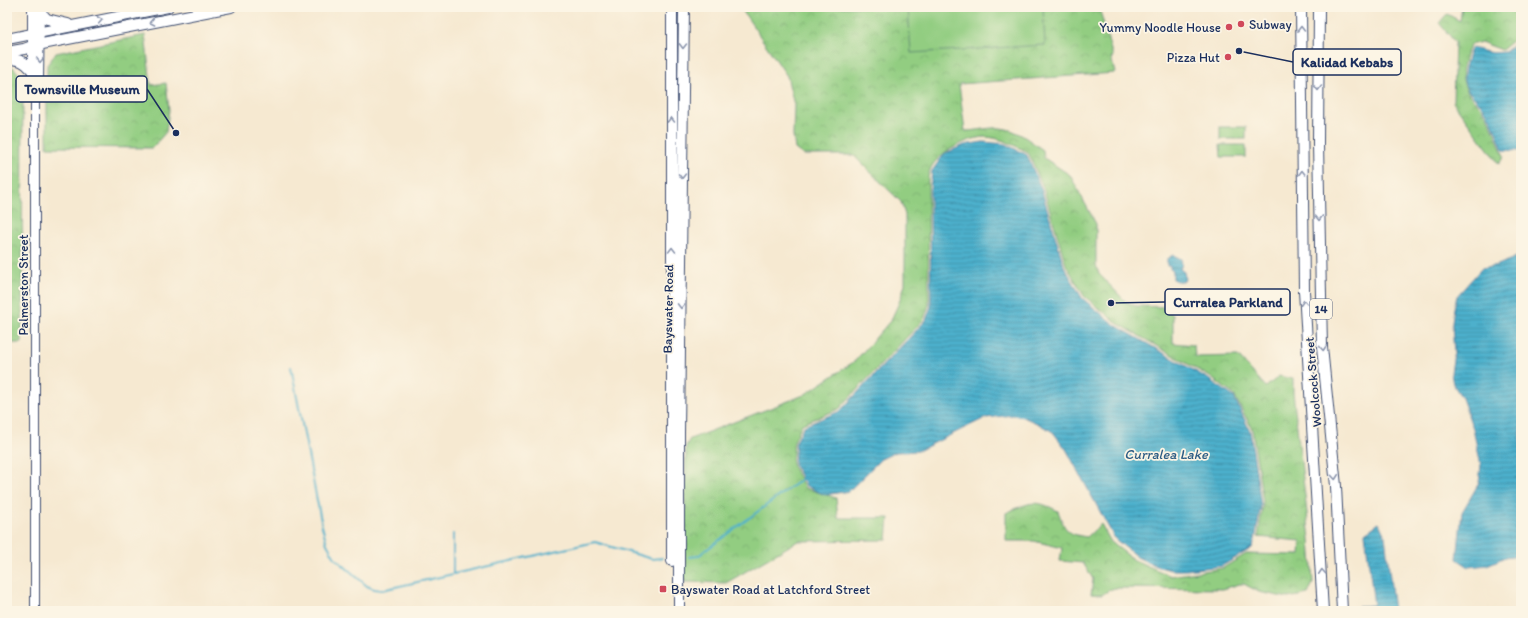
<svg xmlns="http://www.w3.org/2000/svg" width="1528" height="618" viewBox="0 0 1528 618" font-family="Itim,sans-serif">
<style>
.park{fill:url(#park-crowns);stroke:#567e70}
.pitch{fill:#92cd81;stroke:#567e70}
.water{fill:url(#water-rules);stroke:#347095}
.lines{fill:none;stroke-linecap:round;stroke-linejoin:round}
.stream{stroke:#4db0cc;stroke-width:2}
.minor-casing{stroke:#3c4b6f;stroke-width:10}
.major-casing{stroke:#3c4b6f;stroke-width:12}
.minor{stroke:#fff;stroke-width:8}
.major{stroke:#fff;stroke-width:10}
.oneway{stroke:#8d97ae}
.poi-dot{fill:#d1495b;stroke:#fcf5e5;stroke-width:1.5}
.labels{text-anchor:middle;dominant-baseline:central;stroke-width:3.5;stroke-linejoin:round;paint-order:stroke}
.shield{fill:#fcf5e5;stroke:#5e6a86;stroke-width:1}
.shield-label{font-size:12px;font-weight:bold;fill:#1b2f5e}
.poi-label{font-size:13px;fill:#1b2f5e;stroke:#fcf5e5;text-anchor:start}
.street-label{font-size:13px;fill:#1b2f5e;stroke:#fcf5e5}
.water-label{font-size:14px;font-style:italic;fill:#2c5c84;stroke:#fcf5e5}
.leader{fill:none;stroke:#1b2f5e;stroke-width:1.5}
.callout-dot{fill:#1b2f5e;stroke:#fcf5e5;stroke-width:1.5}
.callout{fill:#fcf5e5;stroke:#1b2f5e;stroke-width:1.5}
.callout-label{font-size:14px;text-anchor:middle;font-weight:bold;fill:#1b2f5e}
</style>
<defs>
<pattern id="park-crowns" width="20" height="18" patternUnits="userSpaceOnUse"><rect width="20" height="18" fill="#92cd81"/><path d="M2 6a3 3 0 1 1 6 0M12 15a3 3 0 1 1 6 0" fill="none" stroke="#7db072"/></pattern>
<pattern id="water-rules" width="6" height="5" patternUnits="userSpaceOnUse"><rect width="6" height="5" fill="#4db0cc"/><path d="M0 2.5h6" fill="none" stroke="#3f90a9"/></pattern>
</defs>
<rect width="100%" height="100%" fill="#fcf5e5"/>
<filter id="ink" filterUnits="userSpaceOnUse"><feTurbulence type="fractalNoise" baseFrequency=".025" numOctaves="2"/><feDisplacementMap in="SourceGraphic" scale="8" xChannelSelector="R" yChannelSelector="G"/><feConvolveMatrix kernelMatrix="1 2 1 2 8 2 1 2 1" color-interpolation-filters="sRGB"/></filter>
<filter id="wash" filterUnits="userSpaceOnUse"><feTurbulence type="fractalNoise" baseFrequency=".012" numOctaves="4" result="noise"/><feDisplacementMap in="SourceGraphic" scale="16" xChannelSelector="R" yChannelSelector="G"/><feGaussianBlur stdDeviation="0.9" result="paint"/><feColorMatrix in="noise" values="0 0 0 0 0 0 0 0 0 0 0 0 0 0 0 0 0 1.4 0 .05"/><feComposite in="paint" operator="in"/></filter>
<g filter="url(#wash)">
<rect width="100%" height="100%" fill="#f6e9d1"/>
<g class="park">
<path d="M740,7H1099L1113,57H1111L1115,73L959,84L965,131C977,131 989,127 1000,128C1017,129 1030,141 1043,150L1044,158L1070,175L1096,224V265L1099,274L1125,301L1135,306L1165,307L1173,315V343L1194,345L1195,357L1238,356L1266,387L1279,376L1293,379V392L1310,539L1313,583L1308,594L1288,598L1259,592L1244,584H1240L1223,589L1115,588L1109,590L1102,595L1091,594L1093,579L1083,563L1060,561L1062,548L1034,541H1006V513C1029,503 1034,498 1058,511C1065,530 1066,534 1087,537L1101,524L1111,542L1134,560L1171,576L1223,568L1246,554L1300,555L1301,541L1258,537L1263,502L1252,429L1234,395L1210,377L1117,323L1084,296L1066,265L1043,187L1028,152C1015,146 1000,137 984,137C967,138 936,154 930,170C929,173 928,177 928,179L929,305L924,319L839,409L802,424L794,442L792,464L805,488L836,498L838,518H889L887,540L798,541L726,583L684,582L686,446L690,439L804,395L855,361L891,320L900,300L905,284V215L901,202L853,155H803L795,149L793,135L794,105L787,76Z"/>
<path d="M1462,7H1521V34L1502,50L1481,42L1470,45C1462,66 1457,80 1473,99C1476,102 1479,105 1482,108C1492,122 1497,140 1504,156L1499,164L1453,102L1455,42L1439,23L1447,14L1460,21Z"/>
<polygon points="145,35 151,85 166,83 169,110 166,132 152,148 47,147 47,65 56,53"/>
<polygon points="7,67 13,67 23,79 22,343 7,343"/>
</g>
<g class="pitch">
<polygon points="908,7 1043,7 1045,45 911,53"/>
<rect x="1220" y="127" width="26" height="12"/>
<polygon points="1220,145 1246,145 1246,157 1221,157"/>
</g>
<g class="water">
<path d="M1521,38V151L1503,150C1499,139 1490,114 1482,106C1476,99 1465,90 1464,81C1463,70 1468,58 1471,48L1492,53L1505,52Z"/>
<polygon points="983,142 1005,144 1027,155 1041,188 1064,266 1082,298 1115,325 1207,378 1234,397 1250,431 1261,505 1255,540 1252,548 1222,566 1186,570 1171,570 1156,566 1137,557 1115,539 1066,449 1053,432 1037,423 1023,417 1013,415 985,418 918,451 896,452 881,459 849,491 825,495 806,486 794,464 796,442 804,426 840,411 926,320 931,306 930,190 932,171 944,154 964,145"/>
<polygon points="1173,255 1181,259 1182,264 1180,269 1184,272 1185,279 1183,281 1177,281 1173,279 1173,271 1170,269 1170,266 1167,266 1167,259"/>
<polygon points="1521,255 1521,556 1503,558 1487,565 1469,567 1457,559 1462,512 1479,483 1481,465 1473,429 1462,398 1453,384 1451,373 1454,353 1452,323 1454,308 1457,296 1482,268 1498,265"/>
<polygon points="1379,523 1385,536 1394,611 1361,611 1358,606 1374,605 1365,533"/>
</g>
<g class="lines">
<g class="stream">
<polyline points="291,367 322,526 327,544 335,558 367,586 374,589 382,590 595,542 652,559 662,558"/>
<polyline points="453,534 453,574"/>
<polyline points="689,557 698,556 803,478"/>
</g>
</g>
</g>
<g filter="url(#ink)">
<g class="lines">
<g class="minor-casing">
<g id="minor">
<polyline points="32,7 32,92 35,102 35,611"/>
<polyline points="35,102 39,95 39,83 40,7"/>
</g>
</g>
<g class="major-casing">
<g id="major">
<polyline points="672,7 672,561"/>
<polyline points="1301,7 1304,291 1323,611"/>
<polyline points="1319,7 1318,143 1322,347 1336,486 1342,611"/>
<polyline points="40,12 47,19 68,24"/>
<polyline points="7,39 168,7"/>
<polyline points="7,52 24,49 32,46 231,7"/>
<path d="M7,59C19,59 25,61 32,70"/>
<polyline points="679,611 679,434 684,7"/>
</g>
</g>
<use href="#minor" class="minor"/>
<use href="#major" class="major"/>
</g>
<defs><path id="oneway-chevron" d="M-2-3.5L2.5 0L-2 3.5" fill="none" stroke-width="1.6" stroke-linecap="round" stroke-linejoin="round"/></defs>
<g class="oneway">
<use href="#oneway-chevron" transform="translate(100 20) rotate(-11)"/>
<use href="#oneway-chevron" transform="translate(152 22) rotate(169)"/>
<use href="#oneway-chevron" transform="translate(1301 29) rotate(-90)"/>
<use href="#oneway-chevron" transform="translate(683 46) rotate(91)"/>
<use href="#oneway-chevron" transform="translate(40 60) rotate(90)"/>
<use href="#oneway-chevron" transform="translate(1318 88) rotate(90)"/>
<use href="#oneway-chevron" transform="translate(671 120) rotate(-90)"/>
<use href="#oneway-chevron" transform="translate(1302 173) rotate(-91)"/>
<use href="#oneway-chevron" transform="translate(682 176) rotate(91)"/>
<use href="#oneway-chevron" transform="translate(1319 218) rotate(89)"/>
<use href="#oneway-chevron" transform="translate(672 250) rotate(-90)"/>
<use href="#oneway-chevron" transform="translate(1304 303) rotate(-94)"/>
<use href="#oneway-chevron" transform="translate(681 306) rotate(91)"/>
<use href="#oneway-chevron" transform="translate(1323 348) rotate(86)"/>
<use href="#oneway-chevron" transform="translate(1335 477) rotate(85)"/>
<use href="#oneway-chevron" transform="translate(1322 572) rotate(-94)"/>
</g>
</g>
<g class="poi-dot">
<circle cx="1241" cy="24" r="4"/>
<circle cx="1229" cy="27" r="4"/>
<circle cx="1228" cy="57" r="4"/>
<rect x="659" y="585" width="8" height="8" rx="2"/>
</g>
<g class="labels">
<rect class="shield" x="1310" y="299" width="22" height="20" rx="3"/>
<g class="shield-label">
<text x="1321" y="309">14</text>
</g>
<g class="poi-label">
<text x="1249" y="24">Subway</text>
<text x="1221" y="27" text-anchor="end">Yummy Noodle House</text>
<text x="1220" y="57" text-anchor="end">Pizza Hut</text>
<text x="671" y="589">Bayswater Road at Latchford Street</text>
</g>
<g class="street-label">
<text transform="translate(23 285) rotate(-90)">Palmerston Street</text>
<text transform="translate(668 309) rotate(-89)">Bayswater Road</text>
<text transform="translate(1313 382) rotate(-95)">Woolcock Street</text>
</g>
<g class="water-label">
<text x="1166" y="454">Curralea Lake</text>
</g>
</g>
<path class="leader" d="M1239 51L1293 62M176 133L147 89M1111 303L1165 302"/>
<g class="callout-dot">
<circle cx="1239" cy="51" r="4"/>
<circle cx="176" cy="133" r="4"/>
<circle cx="1111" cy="303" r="4"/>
</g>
<g class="callout">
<rect x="1293" y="49" width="108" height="26" rx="4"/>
<rect x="16" y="76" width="131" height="26" rx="4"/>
<rect x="1165" y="289" width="125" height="26" rx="4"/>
</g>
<g class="callout-label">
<text x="1347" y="67">Kalidad Kebabs</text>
<text x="82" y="94">Townsville Museum</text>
<text x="1228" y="307">Curralea Parkland</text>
</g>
<rect width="1528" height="618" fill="none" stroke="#fcf5e5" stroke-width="24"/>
</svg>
